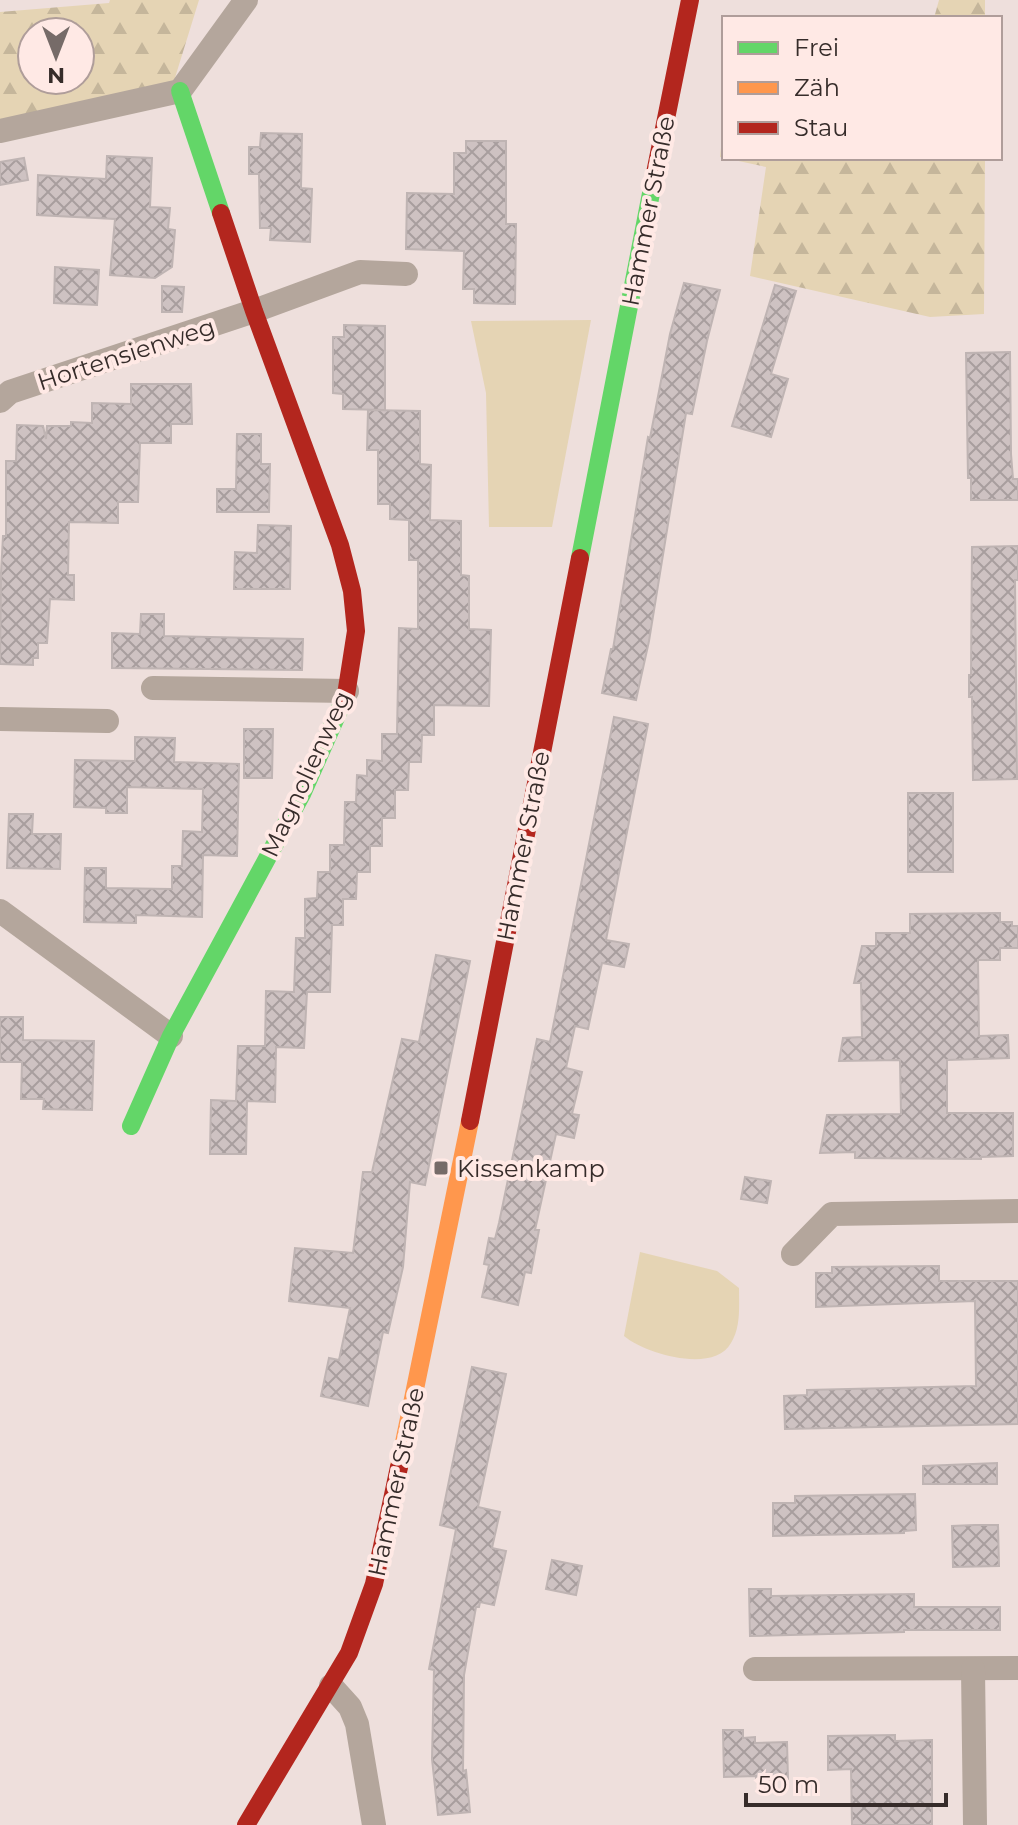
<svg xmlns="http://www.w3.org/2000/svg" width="1018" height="1825" viewBox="0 0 1018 1825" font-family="Montserrat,sans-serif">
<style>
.forest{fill:url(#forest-firs);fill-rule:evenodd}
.green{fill:#e5d4b4}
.building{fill:url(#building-cross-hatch);stroke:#bfb4b3;stroke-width:2}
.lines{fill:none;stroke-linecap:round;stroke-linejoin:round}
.street{stroke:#b4a69c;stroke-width:24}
.fast{stroke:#63d668;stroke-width:18}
.slow{stroke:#ff974d;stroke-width:18}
.jam{stroke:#b3261e;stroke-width:18}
.poi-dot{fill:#766b68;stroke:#ffe9e5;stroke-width:3}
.labels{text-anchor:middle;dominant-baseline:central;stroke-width:8;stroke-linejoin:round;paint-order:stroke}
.street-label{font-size:24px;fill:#362c2a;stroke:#ffe9e5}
.poi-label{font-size:24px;fill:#362c2a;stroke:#ffe9e5;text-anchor:start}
</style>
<defs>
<pattern id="forest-firs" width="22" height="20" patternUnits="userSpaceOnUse" patternTransform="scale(2)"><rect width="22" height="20" fill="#e5d4b4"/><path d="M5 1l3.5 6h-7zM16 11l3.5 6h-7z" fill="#c5b69b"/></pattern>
<pattern id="building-cross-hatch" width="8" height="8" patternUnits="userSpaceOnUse" patternTransform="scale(2)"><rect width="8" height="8" fill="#cec2c2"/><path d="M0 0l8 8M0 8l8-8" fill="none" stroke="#a89e9e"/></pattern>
</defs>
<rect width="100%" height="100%" fill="#eedfdc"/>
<g class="forest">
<path d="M110,0H199L174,81L0,120V12L109,3ZM32,32H80V80H32Z"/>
<polygon points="939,0 985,0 985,18 934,18"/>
<polygon points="724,119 724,158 985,158 984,314 930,317 750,276 766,167 720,157"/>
</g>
<g class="green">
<polygon points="591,320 552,527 489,527 486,393 471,321"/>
<path d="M640,1252L717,1271L739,1288C739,1306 741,1327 731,1343C714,1374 645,1354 624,1336Z"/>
</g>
<g class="building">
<polygon points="261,133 302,134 301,188 312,189 310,242 270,240 271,228 260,228 259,174 249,174 249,147 260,147"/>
<polygon points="466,141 506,141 506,224 516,224 515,304 474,303 474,289 463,289 464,251 406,249 407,193 454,194 454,153 466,153"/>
<polygon points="107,156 152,158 150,207 170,208 168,229 175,230 172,267 155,278 110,275 115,219 37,215 38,175 106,179"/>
<polygon points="24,158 28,180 0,185 0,162"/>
<polygon points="55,267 99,270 97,305 54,303"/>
<polygon points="684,283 720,290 707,341 692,414 686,413 649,641 636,700 602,693 611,649 613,649 648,437 650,438 670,334"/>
<polygon points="775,285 796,291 771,374 788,379 771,437 732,426"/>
<polygon points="162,286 184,287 182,312 162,312"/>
<polygon points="344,325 385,326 385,410 343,409 343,394 333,393 333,337 344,337"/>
<polygon points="1010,352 1011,454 1013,479 1018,479 1018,500 971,500 971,478 968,478 966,353"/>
<polygon points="131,384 191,384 192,424 171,424 171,443 140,443 138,502 118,502 118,523 69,522 68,575 74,575 74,600 50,599 47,643 38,643 38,658 33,658 33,665 0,664 1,573 3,536 6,536 6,461 16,461 17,425 43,426 46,439 47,426 71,426 71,422 92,423 92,403 131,404"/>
<polygon points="368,410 420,411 420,464 431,465 430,520 461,521 461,575 469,576 469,629 491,630 489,706 434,705 434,735 422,735 421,762 409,762 408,790 395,790 395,818 382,818 382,846 370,846 370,872 357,872 356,899 343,899 343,925 332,925 330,992 307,992 304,1048 276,1047 275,1102 247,1101 246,1154 210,1154 211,1100 236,1101 238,1046 265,1046 266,991 294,992 296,938 305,938 305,899 317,898 318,872 330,872 330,845 344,845 345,802 356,802 357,775 367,776 367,760 382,761 382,734 397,734 399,628 418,629 418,560 409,560 409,520 390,519 390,504 378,504 378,450 367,450"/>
<polygon points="237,434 261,434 261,464 270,464 269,512 217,512 217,489 236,489"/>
<polygon points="258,525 291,526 290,589 234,589 235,552 257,553"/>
<polygon points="1018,546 1018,580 1015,580 1017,779 973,780 972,697 969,697 969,675 971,675 972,547"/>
<polygon points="141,614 164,614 164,636 303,639 302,670 112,668 112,633 140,634"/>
<polygon points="614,717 648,724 606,940 629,944 624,967 602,963 588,1029 575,1026 566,1068 582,1072 572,1114 579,1115 574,1138 556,1134 535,1230 539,1230 531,1273 525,1272 518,1305 482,1297 489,1265 484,1264 489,1238 495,1239 499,1223 537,1039 550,1042"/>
<polygon points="244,729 273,729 272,778 244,778"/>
<polygon points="135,737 175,738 174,762 239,764 237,856 203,855 202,917 136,915 136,923 84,922 85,868 106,868 106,888 172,889 172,866 182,866 183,831 202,832 203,789 127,787 127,813 106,813 106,808 74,807 75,760 135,761"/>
<rect x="908" y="793" width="45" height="79"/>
<polygon points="9,814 33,814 32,834 61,834 60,869 7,868"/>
<polygon points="1000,913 1000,922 1012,922 1012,926 1018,926 1018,948 1000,948 1000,960 978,960 979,1036 1008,1035 1009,1058 947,1060 947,1113 1013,1113 1013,1156 981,1157 981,1159 855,1158 855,1152 820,1153 827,1115 901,1114 900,1060 839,1061 843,1038 862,1037 861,983 854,983 862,946 876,946 876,933 910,933 910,914"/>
<polygon points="436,955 470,961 425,1185 410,1182 403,1267 388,1333 383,1332 368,1406 321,1396 329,1358 339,1360 350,1308 289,1301 295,1248 353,1253 363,1172 372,1172 402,1039 419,1042"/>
<polygon points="0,1017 23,1017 23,1040 94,1041 92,1110 43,1109 44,1099 21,1099 22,1062 0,1062"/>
<polygon points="745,1177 771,1181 767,1203 741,1199"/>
<polygon points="939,1266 939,1281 1018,1281 1018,1424 785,1429 784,1396 807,1395 807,1390 976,1386 975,1301 816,1307 816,1273 832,1273 832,1267"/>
<polygon points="472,1367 506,1374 478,1507 500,1512 492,1548 506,1551 494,1605 480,1602 479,1607 476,1607 464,1675 463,1771 466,1770 470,1812 438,1815 432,1759 434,1670 429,1669 456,1529 440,1525"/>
<polygon points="997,1463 997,1484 923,1484 923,1466"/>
<polygon points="915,1494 916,1530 904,1531 904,1533 773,1536 773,1503 795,1503 795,1496"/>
<polygon points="975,1525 998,1525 999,1566 953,1567 952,1526"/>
<polygon points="552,1560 582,1566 576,1595 546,1589"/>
<polygon points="749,1589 771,1589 771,1596 914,1594 914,1607 1000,1607 1000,1630 904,1630 904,1632 750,1636"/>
<polygon points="723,1730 743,1730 743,1738 755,1737 755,1743 787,1742 788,1779 756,1780 756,1776 724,1777"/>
<polygon points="895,1735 895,1741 932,1740 932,1825 852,1825 851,1769 828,1770 828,1736"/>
</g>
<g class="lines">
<g class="street">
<polyline points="0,131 180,91 246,0"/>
<polyline points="0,401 10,392 254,311 360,272 406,274"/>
<polyline points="153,688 347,691"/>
<polyline points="0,719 107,721"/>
<polyline points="0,911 171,1036"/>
<polyline points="793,1254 832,1214 1018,1211"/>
<polyline points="755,1669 1018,1668"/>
<polyline points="973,1669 975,1825"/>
<polyline points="331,1686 350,1707 357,1724 374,1825"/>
</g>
<g class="fast">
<polyline points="180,91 221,213"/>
<polyline points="580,558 653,183"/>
<polyline points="131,1126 171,1036 302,794 346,695"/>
</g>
<polyline class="slow" points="399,1467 470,1121"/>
<g class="jam">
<polyline points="653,183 690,0"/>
<polyline points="221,213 254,311 340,545 352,591 356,631 346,695"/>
<polyline points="470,1121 580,558"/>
<polyline points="246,1825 349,1653 374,1584 399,1467"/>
</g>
</g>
<rect class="poi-dot" x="433" y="1160" width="16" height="16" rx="4"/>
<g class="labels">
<g class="street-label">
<text transform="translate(648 211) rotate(-79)">Hammer Straße</text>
<text transform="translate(126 354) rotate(-18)">Hortensienweg</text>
<text transform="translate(306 774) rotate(-65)">Magnolienweg</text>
<text transform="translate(523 846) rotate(-79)">Hammer Straße</text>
<text transform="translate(396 1482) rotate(-78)">Hammer Straße</text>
</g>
<g class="poi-label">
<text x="457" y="1168">Kissenkamp</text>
</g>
</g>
<rect x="722" y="16" width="280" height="144" fill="#ffe9e5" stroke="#af9d9a" stroke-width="2"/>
<rect x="738" y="42" width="40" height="12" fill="#63d668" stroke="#af9d9a" stroke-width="2"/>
<text x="794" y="56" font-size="24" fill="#362c2a">Frei</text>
<rect x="738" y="82" width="40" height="12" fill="#ff974d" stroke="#af9d9a" stroke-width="2"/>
<text x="794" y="96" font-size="24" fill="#362c2a">Zäh</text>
<rect x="738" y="122" width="40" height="12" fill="#b3261e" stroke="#af9d9a" stroke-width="2"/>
<text x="794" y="136" font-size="24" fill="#362c2a">Stau</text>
<g transform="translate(56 56) rotate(180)"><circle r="38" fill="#ffe9e5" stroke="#af9d9a" stroke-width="2"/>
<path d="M0-6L14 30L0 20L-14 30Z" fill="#766b68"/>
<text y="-12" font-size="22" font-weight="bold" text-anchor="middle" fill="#362c2a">N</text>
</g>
<path d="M746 1793v12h200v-12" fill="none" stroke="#362c2a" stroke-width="4"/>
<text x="758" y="1793" font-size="24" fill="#362c2a" stroke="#ffe9e5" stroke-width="6" paint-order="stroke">50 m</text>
</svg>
